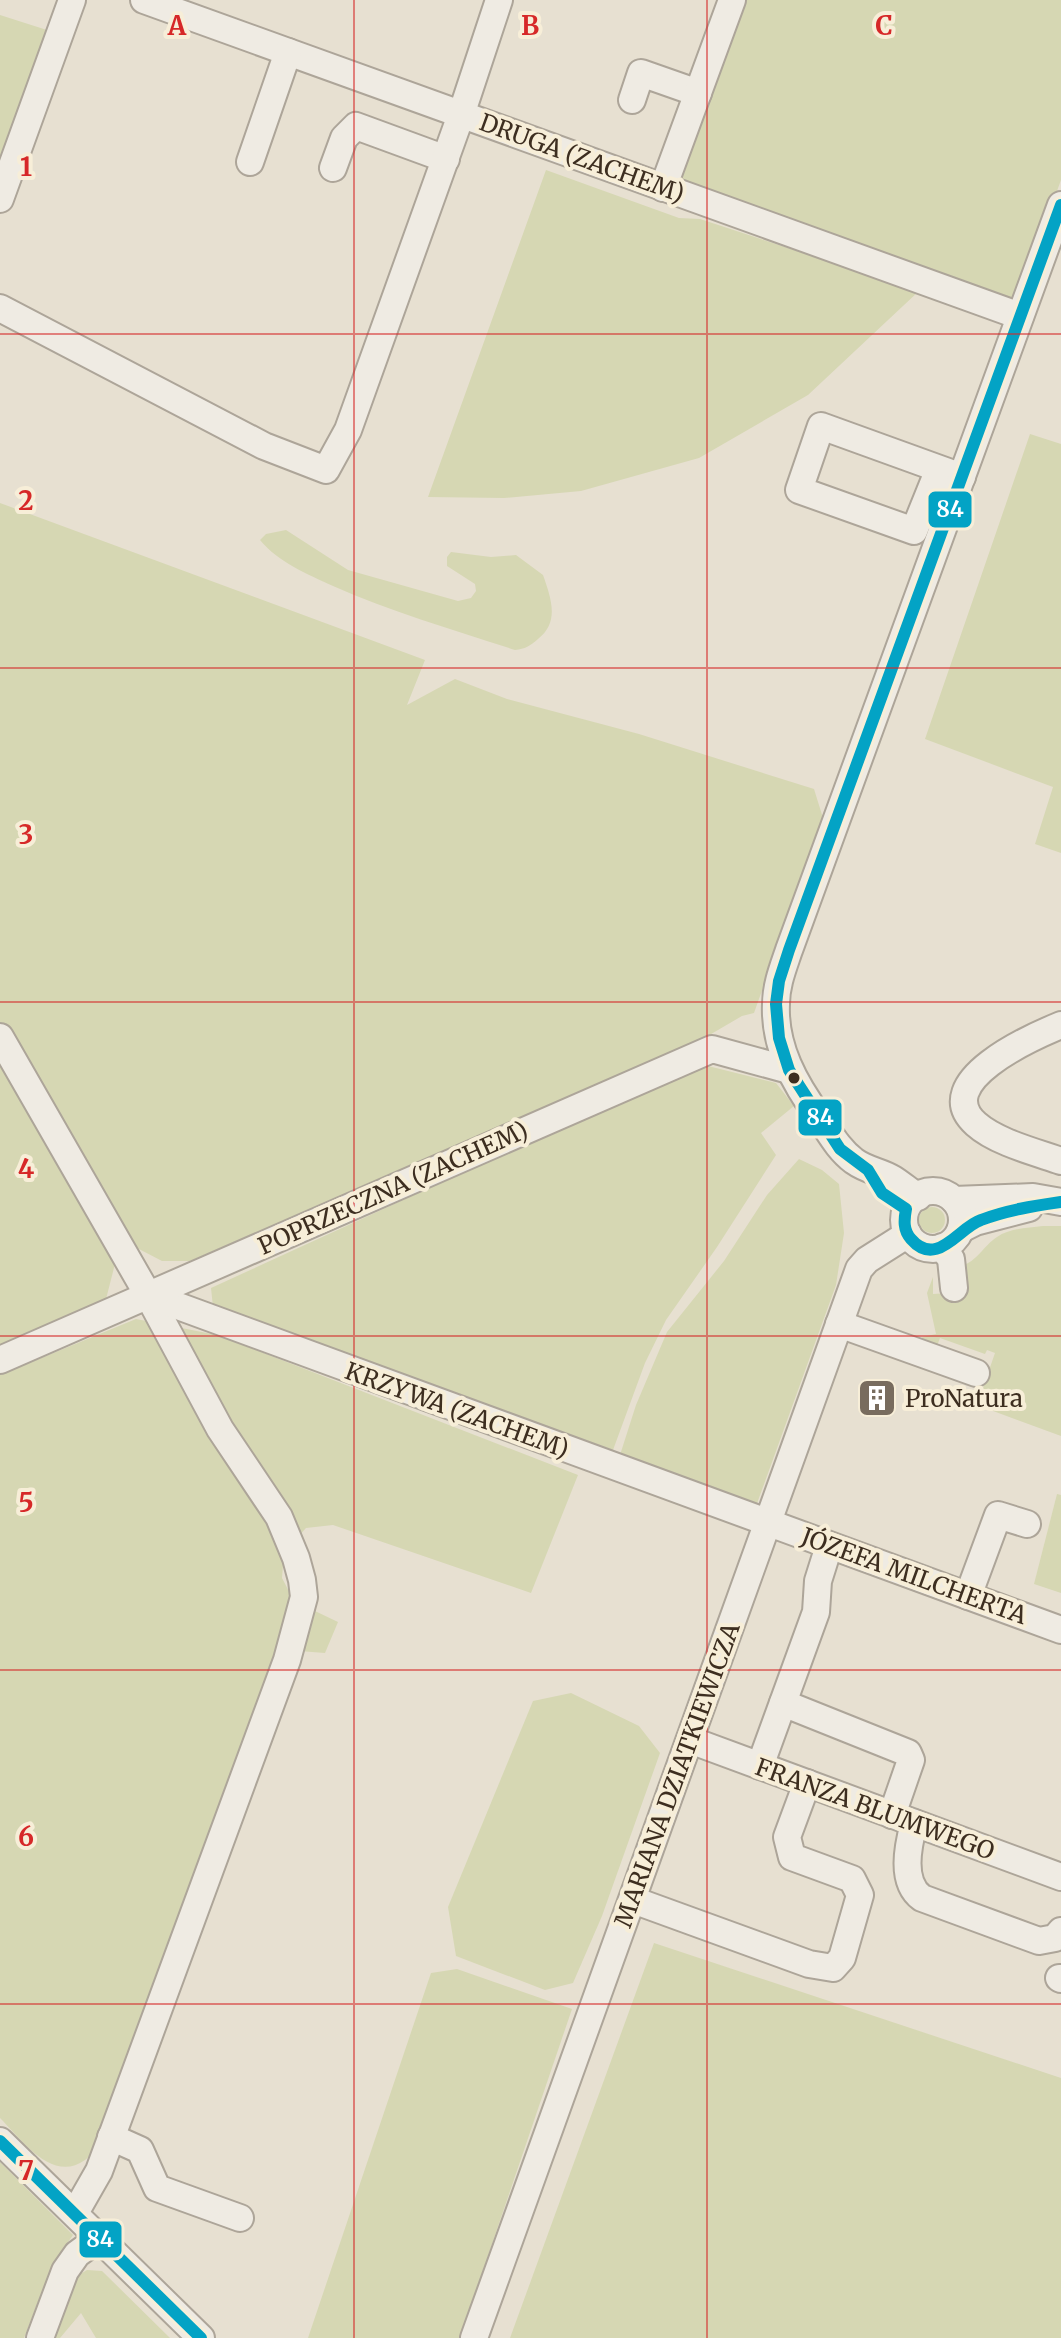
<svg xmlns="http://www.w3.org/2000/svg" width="1061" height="2338" viewBox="0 0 1061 2338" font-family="Merriweather,serif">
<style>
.green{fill:#d6d7b3;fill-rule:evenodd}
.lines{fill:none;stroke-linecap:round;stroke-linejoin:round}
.minor-casing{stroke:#ada599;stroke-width:30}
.minor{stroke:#efebe3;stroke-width:26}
.bus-1-casing{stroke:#f7eed8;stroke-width:18}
.bus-1{stroke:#03a3c5;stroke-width:12}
.grid{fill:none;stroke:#d62828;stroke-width:2;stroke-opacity:0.55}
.bus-dot{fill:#3d2e20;stroke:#f7eed8;stroke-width:3}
.labels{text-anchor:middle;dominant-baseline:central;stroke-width:8;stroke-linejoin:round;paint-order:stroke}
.street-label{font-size:24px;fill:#3d2e20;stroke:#f7eed8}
.poi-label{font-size:24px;fill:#3d2e20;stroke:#f7eed8;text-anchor:start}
.grid-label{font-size:26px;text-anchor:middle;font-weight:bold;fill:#d62828;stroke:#f7eed8;stroke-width:8;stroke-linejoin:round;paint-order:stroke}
.line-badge{stroke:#f7eed8;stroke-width:3}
.badge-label{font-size:22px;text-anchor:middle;font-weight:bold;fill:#fff}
</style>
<rect width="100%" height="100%" fill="#e7e0d1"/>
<g class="green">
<polygon points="737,0 1061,0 1061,180 1015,306 671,181"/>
<polygon points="0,15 50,31 0,161"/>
<polygon points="546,170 679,218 700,219 919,291 808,395 699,458 581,491 504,498 428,497"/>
<polygon points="1030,434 1061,444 1061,853 1035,844 1053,787 925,739"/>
<path d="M0,503L425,660L407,705L455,679L507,699L639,734L814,789L823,818L754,1013L742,1016L694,1044L190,1261H162L137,1248L117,1256L105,1303L0,1354ZM49,1096L118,1215V1216L45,1098Z"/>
<path d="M286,530L348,570L458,601L471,598L476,591L475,584L447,566V557L451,552L491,557L516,555L543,575C551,598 560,622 538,639C530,646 525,649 515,650C454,630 392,612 333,586C307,574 278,562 260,540L266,534Z"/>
<polygon points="700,1064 776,1083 794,1106 761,1133 776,1155 717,1247 666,1320 645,1363 613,1450 213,1307 211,1288"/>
<polygon points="799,1159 822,1170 839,1184 844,1233 836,1285 755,1509 620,1455 636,1405 667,1332 724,1261 767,1195"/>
<circle cx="932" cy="1220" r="13"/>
<path d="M1043,1226H1061V1436L977,1405L995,1353L987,1350L985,1354L940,1338L935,1351L923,1342L922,1337L936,1334L927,1293L933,1277V1294L963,1292L961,1266C978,1261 983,1246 997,1237C1010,1228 1028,1228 1043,1226Z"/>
<path d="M136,1319L217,1335L578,1475L531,1593L333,1525L306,1528L284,1552L282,1578L294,1601L338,1622L325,1653L286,1650L100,2139C96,2146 91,2156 85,2160C52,2184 21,2139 0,2118V1375Z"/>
<polygon points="1057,1494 1061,1495 1061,1593 1034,1584"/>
<polygon points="571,1693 639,1726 660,1753 602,1916 573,1983 545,1990 456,1956 448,1907 533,1701"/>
<polygon points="654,1943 1061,2078 1061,2338 510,2338"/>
<polygon points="457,1969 572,2009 460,2338 308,2338 431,1973"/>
<polygon points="0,2162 73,2235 53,2263 24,2338 0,2338"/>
<polygon points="87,2270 102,2271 170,2338 96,2338 81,2313 60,2338 52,2338 69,2281"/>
</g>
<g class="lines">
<g class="minor-casing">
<g id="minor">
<polyline points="144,0 1020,316"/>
<polyline points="632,100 641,73 698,93"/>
<polyline points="250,162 288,52"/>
<polyline points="333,168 344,138 356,126 446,159"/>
<polyline points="663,188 732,0"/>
<polyline points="0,199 72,0"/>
<polyline points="0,308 264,446 326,470 348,430 461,115 499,0"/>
<polyline points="939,469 914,531 799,490 821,426 962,477"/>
<path d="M1061,1025C1032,1037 929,1082 976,1124C996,1142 1035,1152 1061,1161"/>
<polyline points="0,1037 148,1295 220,1429 279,1517 296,1558 302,1580 304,1597 287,1660 99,2171 75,2213"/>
<circle cx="933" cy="1220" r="29"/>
<path d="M918,1197C909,1191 901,1184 893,1179C880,1171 868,1171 854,1161C838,1149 830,1133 819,1117C795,1084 774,1047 776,1004C776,985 783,968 789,950L1061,205"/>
<polyline points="954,1200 1033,1197 1061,1202"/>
<polyline points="961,1229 975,1222 1029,1208"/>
<polyline points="942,1247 951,1259 954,1288"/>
<polyline points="148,1295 1061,1630"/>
<polyline points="839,1324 976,1373"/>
<polyline points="0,1360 712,1049 789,1070"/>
<polyline points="968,1596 998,1515 1027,1524"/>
<polyline points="783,1703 908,1753 911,1760 892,1815"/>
<polyline points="690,1740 1061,1877"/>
<polyline points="760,1766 816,1612 818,1581 829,1546"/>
<path d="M914,1823C908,1846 900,1882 922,1898L1039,1941L1055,1938L1061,1931"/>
<polyline points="633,1900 809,1964 833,1968 842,1958 860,1895 852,1879 792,1857 787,1837 807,1783"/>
<polyline points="1059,1978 1061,1979"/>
<polyline points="111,2137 140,2150 157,2188 240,2218"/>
<polyline points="0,2141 201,2338"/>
<polyline points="40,2338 65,2271 77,2254 99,2238"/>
<polyline points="474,2338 859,1269 867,1260 908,1234"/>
</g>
</g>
<use href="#minor" class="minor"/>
<g class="bus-1-casing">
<g id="bus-1">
<path d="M1061,205L789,950L779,981L776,1004L779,1038L789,1070L840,1149L868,1170L882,1193L906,1209C904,1220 903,1230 911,1239C937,1269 959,1227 981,1220C1007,1210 1034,1206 1061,1202"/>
<polyline points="0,2141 201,2338"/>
</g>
</g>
<use href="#bus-1" class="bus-1"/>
</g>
<path class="grid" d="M354,0V2338M707,0V2338M0,334H1061M0,668H1061M0,1002H1061M0,1336H1061M0,1670H1061M0,2004H1061"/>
<defs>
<g id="building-square" transform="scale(2)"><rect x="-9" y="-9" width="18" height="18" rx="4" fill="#786c5e" stroke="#f7eed8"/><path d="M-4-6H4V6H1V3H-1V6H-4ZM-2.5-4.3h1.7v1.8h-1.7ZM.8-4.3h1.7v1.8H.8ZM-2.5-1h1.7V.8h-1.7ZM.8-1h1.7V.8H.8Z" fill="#fff"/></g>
</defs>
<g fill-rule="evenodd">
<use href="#building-square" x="877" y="1398"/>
</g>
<circle class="bus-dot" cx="794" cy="1078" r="7"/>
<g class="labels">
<g class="street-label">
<text transform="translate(582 158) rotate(20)">DRUGA (ZACHEM)</text>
<text transform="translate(393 1188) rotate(-24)">POPRZECZNA (ZACHEM)</text>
<text transform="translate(457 1410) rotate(20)">KRZYWA (ZACHEM)</text>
<text transform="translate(914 1576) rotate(20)">JÓZEFA MILCHERTA</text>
<text transform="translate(677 1775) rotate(-70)">MARIANA DZIATKIEWICZA</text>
<text transform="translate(875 1809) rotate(20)">FRANZA BLUMWEGO</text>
</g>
<g class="poi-label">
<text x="905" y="1398">ProNatura</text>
</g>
</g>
<g class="grid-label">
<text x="177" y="35">A</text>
<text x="530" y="35">B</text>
<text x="884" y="35">C</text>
<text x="26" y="176">1</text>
<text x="26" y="510">2</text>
<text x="26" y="844">3</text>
<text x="26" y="1178">4</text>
<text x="26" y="1512">5</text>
<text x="26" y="1846">6</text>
<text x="26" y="2180">7</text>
</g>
<g class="line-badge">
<rect x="927" y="490" width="46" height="39" rx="8" fill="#03a3c5"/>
<rect x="797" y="1098" width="46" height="39" rx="8" fill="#03a3c5"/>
<rect x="78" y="2220" width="45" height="39" rx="8" fill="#03a3c5"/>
</g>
<g class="badge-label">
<text x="950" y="517">84</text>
<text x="820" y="1125">84</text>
<text x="100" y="2247">84</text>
</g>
</svg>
